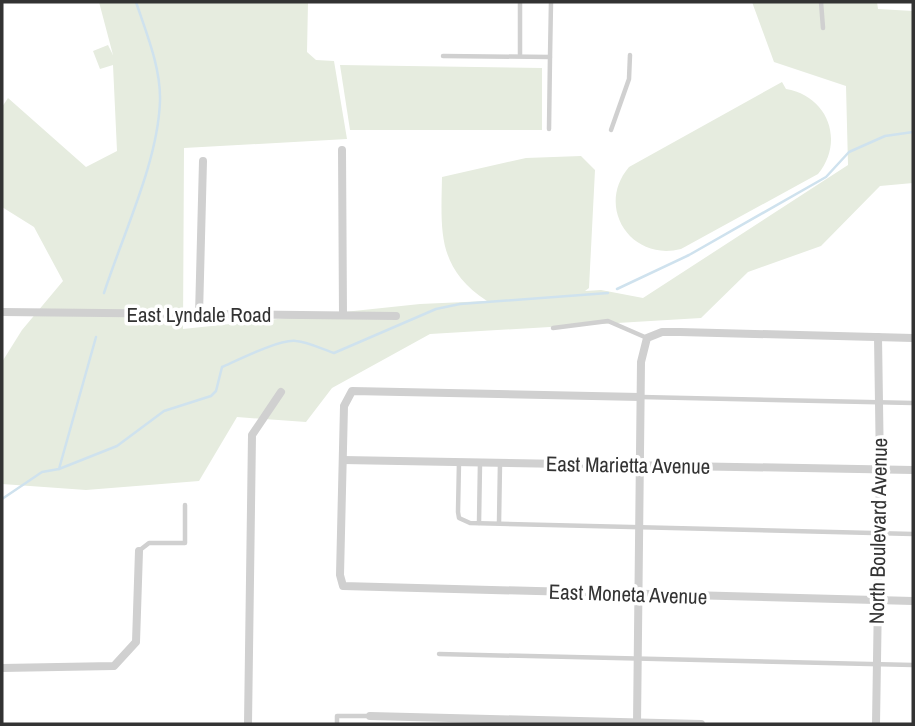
<svg xmlns="http://www.w3.org/2000/svg" width="915" height="726" viewBox="0 0 915 726" font-family="'Archivo Narrow',sans-serif">
<style>
.green{fill:#e6ecdf}
.lines{fill:none;stroke-linecap:round;stroke-linejoin:round}
.stream{stroke:#cfe2ee;stroke-width:2.5}
.lane{stroke:#d0d0d0;stroke-width:4.5}
.street{stroke:#d0d0d0;stroke-width:8}
.labels{text-anchor:middle;dominant-baseline:central;stroke-width:7;stroke-linejoin:round;paint-order:stroke}
.street-label{font-size:21px;fill:#333;stroke:#fff}
</style>
<rect width="100%" height="100%" fill="#fff"/>
<g class="green">
<path d="M99,2H308L307,52L316,60L334,61L347,139L184,148L183,329L420,304L487,301C437,268 441,232 442,177L526,158L581,156L595,170L589,288L585,291L601,290L643,298L848,165L846,86L774,62L752,2H877L878,9L913,11V183L880,186L821,246L748,272L701,318L430,334L332,388L306,422L237,417L199,481L86,490L2,484V362L22,330L63,281L34,227L2,207V107L8,98L86,167L117,151L113,65L100,69L93,51L108,45L113,55Z"/>
<polygon points="340,65 542,68 542,130 350,130"/>
<path d="M782,82L786,89C828,96 845,141 818,174L681,249C631,262 595,207 629,167Z"/>
</g>
<g class="lines">
<g class="stream">
<polyline points="617,289 689,255 826,177 849,152 885,136 913,132"/>
<path d="M104,293C123,234 158,162 160,101C161,68 146,32 136,2"/>
<polyline points="59,469 96,337"/>
<path d="M2,499L42,472L59,469L117,446L164,411L211,396L216,391L222,367C240,359 280,339 296,341C308,342 322,349 334,353L436,309L460,304L608,293"/>
</g>
<g class="lane">
<polyline points="520,2 520,56"/>
<polyline points="821,2 823,28"/>
<polyline points="443,56 550,57 549,129"/>
<polyline points="550,57 551,2"/>
<polyline points="611,130 629,79 630,55"/>
<polyline points="553,328 608,321 647,338"/>
<polyline points="641,397 913,403"/>
<polyline points="459,462 458,512 459,518 470,523 913,534"/>
<polyline points="479,523 480,463"/>
<polyline points="499,523 500,463"/>
<polyline points="140,550 149,543 185,543 185,505"/>
<polyline points="439,654 913,665"/>
<polyline points="337,724 337,716 370,716"/>
</g>
<g class="street">
<polyline points="342,150 343,315"/>
<polyline points="2,312 396,316"/>
<polyline points="199,315 203,161"/>
<polyline points="640,397 352,391 344,406 340,575 343,586 913,601"/>
<polyline points="343,460 913,470"/>
<polyline points="2,668 114,666 136,642 139,551"/>
<polyline points="370,716 701,724"/>
<polyline points="248,724 252,435 281,392"/>
<polyline points="637,724 641,362 647,338 662,332 680,332 913,338"/>
<polyline points="876,724 880,469 878,337"/>
</g>
</g>
<g class="labels">
<g class="street-label">
<text x="199" y="314">East Lyndale Road</text>
<text transform="translate(628 465) rotate(1)">East Marietta Avenue</text>
<text transform="translate(878 531) rotate(-89)">North Boulevard Avenue</text>
<text transform="translate(628 594) rotate(2)">East Moneta Avenue</text>
</g>
</g>
<rect width="915" height="726" fill="none" stroke="#333333" stroke-width="7"/>
</svg>
